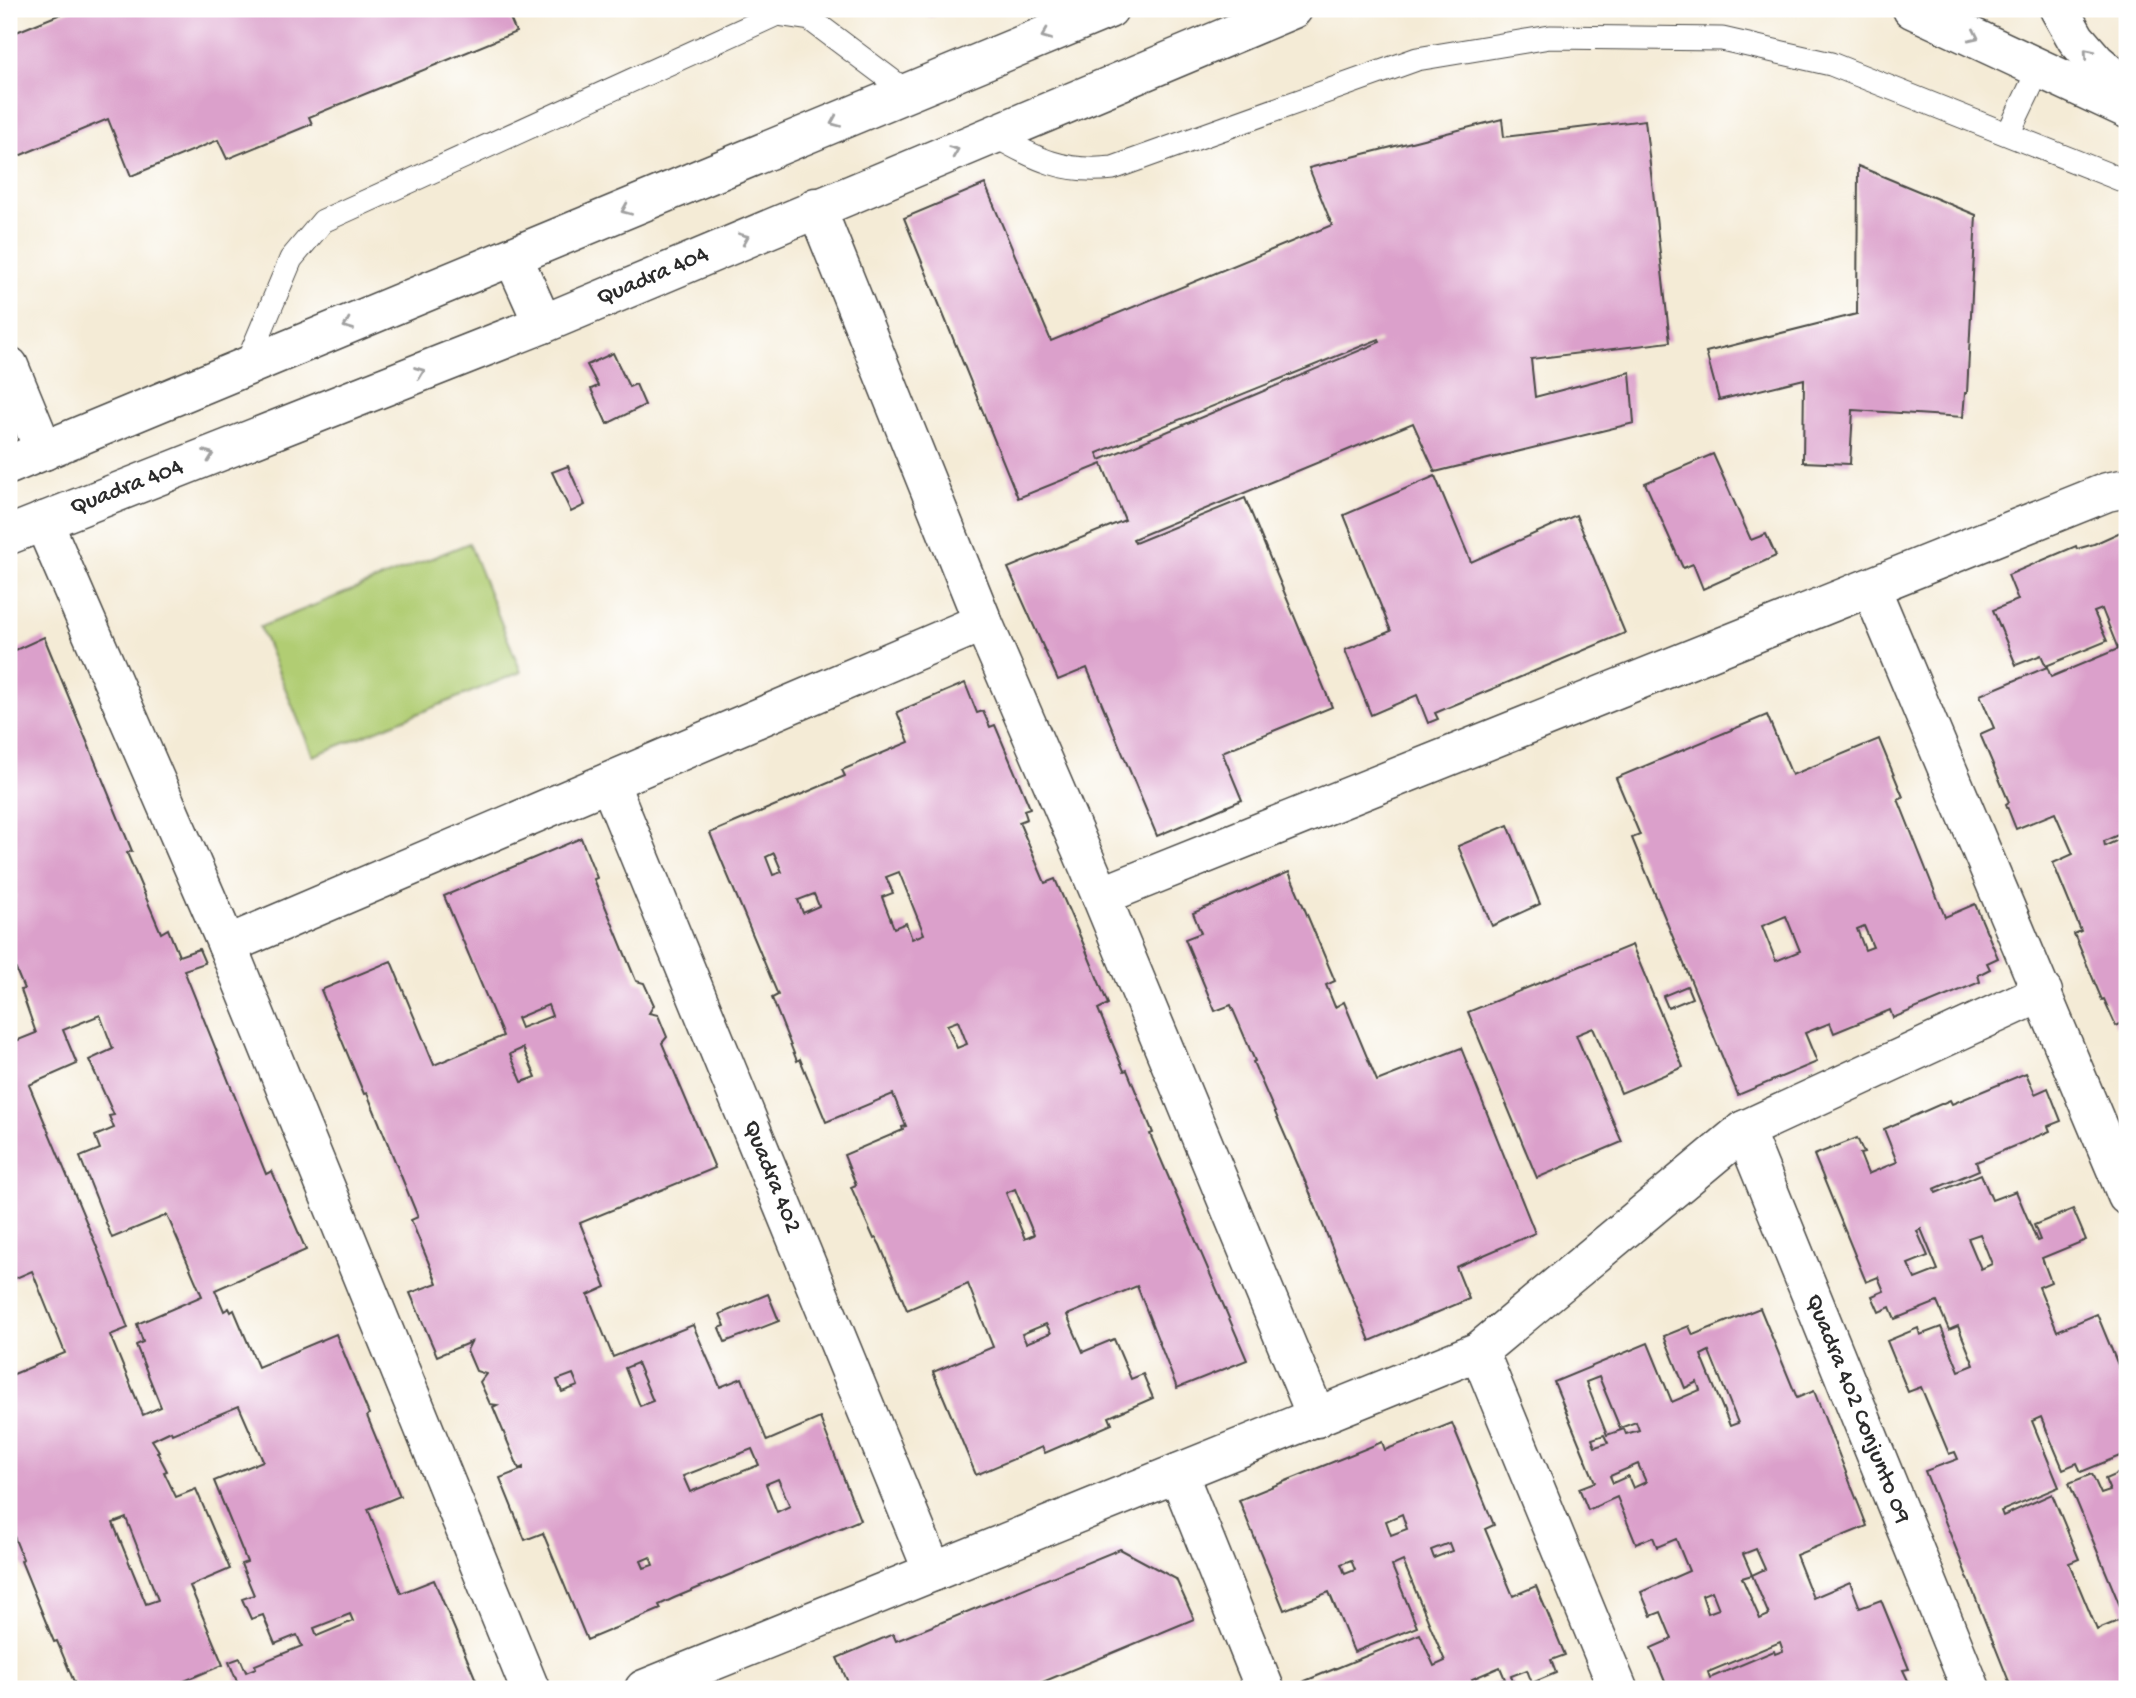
<svg xmlns="http://www.w3.org/2000/svg" width="2136" height="1698" viewBox="0 0 2136 1698" font-family="'Gochi Hand',sans-serif">
<style>
.green{fill:#b1cd73;stroke:#6e7c4f;stroke-width:2}
.building{fill:#dba0cb;fill-rule:evenodd}
.lines{fill:none;stroke-linecap:round;stroke-linejoin:round}
.lane-casing{stroke:#494845;stroke-width:25}
.street-casing{stroke:#494845;stroke-width:41}
.secondary-casing{stroke:#494845;stroke-width:41}
.lane{stroke:#fff;stroke-width:23}
.street{stroke:#fff;stroke-width:38}
.secondary{stroke:#fff;stroke-width:38}
.oneway{stroke:#a0a0a0}
.labels{text-anchor:middle;dominant-baseline:central;stroke-width:5;stroke-linejoin:round;paint-order:stroke}
.street-label{font-size:24px;fill:#2b2b2b;stroke:#fff}
</style>
<rect width="100%" height="100%" fill="#fff"/>
<filter id="ink" filterUnits="userSpaceOnUse"><feTurbulence type="fractalNoise" baseFrequency=".0143" numOctaves="2"/><feDisplacementMap in="SourceGraphic" scale="14" xChannelSelector="R" yChannelSelector="G"/><feConvolveMatrix kernelMatrix="1 2 1 2 8 2 1 2 1" color-interpolation-filters="sRGB"/></filter>
<filter id="wash" filterUnits="userSpaceOnUse"><feTurbulence type="fractalNoise" baseFrequency=".00686" numOctaves="4" result="noise"/><feDisplacementMap in="SourceGraphic" scale="28" xChannelSelector="R" yChannelSelector="G"/><feGaussianBlur stdDeviation="1.57" result="paint"/><feColorMatrix in="noise" values="0 0 0 0 0 0 0 0 0 0 0 0 0 0 0 0 0 1.4 0 .05"/><feComposite in="paint" operator="in"/></filter>
<g filter="url(#wash)">
<rect width="100%" height="100%" fill="#f4ebd6"/>
<polygon class="green" points="469,543 521,672 313,756 260,627"/>
<g id="blocks">
<g class="building">
<polygon points="73,9 506,9 516,32 309,117 312,124 227,159 218,140 131,176 108,119 9,160 9,35"/>
<polygon points="911,9 953,9 931,17"/>
<path d="M1502,119L1504,137L1645,120L1670,342L1531,359L1535,397L1630,372L1634,423L1435,472L1413,423L1133,539L1135,543L1245,498L1332,707L1222,752L1242,800L1157,836L1087,668L1058,680L1008,568L1125,520L1102,464L1018,498L904,218L985,184L1051,341L1332,225L1309,168ZM1379,339L1380,342L1100,460L1097,453Z"/>
<polygon points="1858,166 1976,215 1967,393 1965,393 1963,417 1853,410 1850,464 1803,462 1804,379 1719,400 1706,352 1857,314"/>
<polygon points="613,353 629,387 636,384 645,405 607,424 591,389 598,386 587,365"/>
<polygon points="1713,454 1751,540 1766,534 1776,556 1703,589 1693,564 1683,568 1645,483"/>
<polygon points="568,466 585,505 571,512 552,472"/>
<polygon points="1435,476 1471,562 1576,515 1625,633 1435,713 1438,719 1428,723 1417,695 1371,715 1345,650 1391,631 1344,515"/>
<polygon points="2127,529 2127,831 2104,841 2105,846 2127,836 2127,1021 2116,1026 2104,999 2102,1000 2074,934 2081,931 2053,863 2073,854 2055,813 2016,829 2006,804 2009,802 1980,734 1994,728 1980,695 2047,667 2051,677 2118,649 2102,609 2094,612 2107,641 2046,666 2041,655 2016,665 1993,610 2018,600 2008,575 2076,546 2077,549 2094,544"/>
<path d="M44,637L132,851L127,853L161,933L168,929L179,956L199,949L205,963L184,970L266,1174L272,1171L306,1250L215,1290L224,1311L229,1308L231,1312L234,1310L258,1367L336,1334L369,1414L367,1416L400,1496L368,1509L401,1593L434,1580L476,1680L453,1689H240L229,1662L240,1658L246,1672L256,1668L255,1665L302,1646L297,1635L275,1644L263,1615L251,1619L242,1599L254,1595L241,1564L247,1562L214,1481L263,1461L239,1406L172,1434L171,1431L152,1440L159,1451L157,1452L167,1471L164,1472L176,1497L196,1489L230,1569L190,1586L223,1665L165,1689H77L57,1641L54,1642L21,1561L23,1559L9,1524V1376L65,1353L32,1271L9,1281V1037L11,1043L36,1033L21,990L24,989L9,953V900L16,897L9,879V653ZM100,1015L113,1049L89,1060L114,1115L109,1116L114,1128L95,1136L100,1149L80,1157L112,1238L167,1215L202,1296L137,1324L143,1342L136,1345L161,1407L143,1415L110,1335L128,1328L96,1245L29,1085L77,1064L63,1030ZM126,1518L158,1600L146,1604L113,1523ZM350,1614L353,1621L317,1636L314,1628Z"/>
<path d="M965,683L977,713L983,711L990,727L995,725L1011,763L1030,808L1024,810L1027,819L1019,822L1045,883L1055,879L1083,943L1108,1004L1098,1009L1124,1071L1127,1070L1153,1133L1150,1134L1247,1360L1177,1388L1137,1286L1067,1315L1083,1352L1114,1339L1131,1379L1143,1374L1153,1398L1109,1417L1112,1424L1045,1453L1042,1447L976,1475L933,1372L993,1347L968,1284L907,1310L880,1245L876,1238L874,1239L851,1187L856,1185L844,1155L903,1130L902,1127L906,1126L893,1094L826,1122L800,1059L797,1061L772,998L778,995L710,833L845,776L842,770L909,742L897,712ZM774,853L782,872L773,875L766,857ZM899,872L924,934L912,939L906,923L894,928L882,897L893,893L886,877ZM814,894L819,906L803,913L798,900ZM958,1021L967,1044L957,1048L947,1025ZM1015,1189L1034,1235L1025,1239L1006,1193ZM1046,1324L1051,1333L1026,1343L1022,1334Z"/>
<path d="M1767,715L1792,775L1879,739L1903,797L1898,799L1945,917L1975,904L1998,958L1987,963L1990,969L1978,975L1980,982L1893,1018L1890,1010L1834,1033L1830,1023L1805,1033L1817,1062L1738,1095L1632,838L1640,835L1616,778ZM1786,916L1800,951L1776,961L1762,926ZM1864,926L1873,947L1865,950L1857,929Z"/>
<polygon points="1508,825 1540,904 1492,926 1458,846"/>
<path d="M581,838L597,878L594,879L636,981L644,983L654,1005L649,1013L658,1015L667,1037L662,1043L715,1168L580,1223L606,1287L588,1295L613,1357L693,1325L720,1387L742,1378L767,1441L820,1418L860,1520L674,1598L659,1605L661,1609L587,1640L543,1533L525,1540L500,1478L523,1469V1467L519,1469L493,1407L497,1405L490,1404L480,1382L486,1374L476,1371L467,1350L471,1342L437,1356L410,1293L437,1283L411,1220L418,1217L367,1093L364,1094L321,990L391,961L434,1065L503,1036L444,896ZM548,1005L552,1016L521,1028L517,1018ZM523,1048L536,1077L522,1082L510,1054ZM637,1363L653,1401L640,1406L625,1368ZM573,1374L578,1386L562,1392L557,1380ZM752,1449L759,1465L690,1492L683,1476ZM778,1479L790,1506L777,1512L766,1484ZM650,1557L653,1565L644,1568L641,1561Z"/>
<polygon points="1289,872 1335,981 1326,985 1335,1007 1344,1002 1377,1081 1461,1048 1535,1233 1456,1267 1469,1299 1370,1341 1308,1188 1253,1062 1255,1061 1231,1005 1215,1011 1185,939 1201,933 1193,913"/>
<polygon points="1632,945 1683,1067 1621,1093 1593,1028 1576,1035 1622,1142 1537,1178 1468,1012"/>
<polygon points="1687,986 1692,998 1668,1008 1663,996"/>
<path d="M2026,1073L2035,1094L2048,1088L2061,1121L2048,1126L2050,1131L1976,1162L1979,1170L1934,1189L1936,1193L1981,1174L1992,1200L2016,1191L2037,1241L2040,1240L2034,1225L2073,1209L2086,1240L2042,1258L2051,1282L2039,1287L2057,1331L2097,1314L2125,1382H2127V1453L2081,1472L2077,1463L2063,1469L2041,1417L2032,1421L2059,1487L2001,1511L2003,1516L2052,1494L2079,1559L2069,1563L2097,1630L2101,1628L2125,1618L2069,1483L2092,1474L2101,1494L2110,1491L2105,1479L2126,1470L2127,1689H2012L1925,1471L1958,1459L1955,1452L1949,1454L1921,1387L1908,1392L1887,1341L1918,1328L1920,1335L1941,1327L1959,1371L1974,1365L1958,1326L1949,1330L1937,1302L1895,1319L1890,1307L1879,1312L1872,1296L1884,1291L1878,1277L1866,1282L1814,1155L1857,1138L1864,1153L1860,1154L1868,1174L1897,1162L1884,1129L1950,1100L1952,1104ZM1921,1229L1938,1270L1915,1279L1908,1264L1928,1256L1917,1231ZM1980,1234L1992,1264L1981,1269L1968,1238Z"/>
<polygon points="768,1294 779,1321 725,1342 719,1328 725,1326 720,1314"/>
<path d="M1760,1308L1797,1398L1814,1391L1867,1526L1796,1555L1813,1598L1850,1582L1860,1608L1881,1600L1909,1669L1903,1670L1912,1689H1668L1651,1648L1672,1639L1661,1612L1651,1616L1641,1592L1689,1571L1676,1539L1657,1547L1653,1537L1636,1544L1617,1497L1588,1510L1579,1488L1595,1482L1554,1382L1648,1343L1672,1402L1700,1390L1697,1382L1685,1388L1664,1336L1689,1326L1693,1335ZM1709,1351L1738,1423L1730,1426L1701,1355ZM1599,1377L1620,1428L1636,1422L1639,1430L1626,1434L1624,1429L1607,1435L1586,1382ZM1604,1435L1608,1443L1595,1447L1592,1439ZM1638,1464L1646,1482L1633,1488L1628,1476L1613,1483L1610,1476ZM1756,1549L1765,1569L1752,1575L1769,1615L1760,1619L1742,1578L1752,1575L1743,1554ZM1712,1591L1719,1609L1708,1613L1702,1595ZM1780,1642L1783,1651L1775,1654L1774,1651L1710,1678L1708,1672Z"/>
<path d="M1452,1423L1494,1525L1485,1529L1513,1596L1536,1586L1565,1655L1551,1660L1556,1673L1532,1683L1527,1670L1511,1676L1516,1689H1478L1505,1679L1500,1667L1472,1679L1476,1689H1305L1302,1683L1305,1681L1420,1634L1434,1666L1445,1661L1403,1561L1392,1566L1417,1627L1354,1652L1329,1592L1284,1610L1239,1500L1382,1442L1385,1450ZM1402,1514L1407,1529L1391,1535L1386,1521ZM1449,1543L1452,1551L1434,1558L1431,1550ZM1351,1560L1355,1570L1345,1574L1341,1564Z"/>
<polygon points="1120,1549 1176,1579 1194,1619 1026,1689 851,1689 837,1658 893,1634 896,1641"/>
</g>
</g>
</g>
<g filter="url(#ink)">
<use href="#blocks" fill-opacity="0" stroke="#494845" stroke-width="2"/>
<g class="lines">
<g class="lane-casing">
<g id="lane">
<polyline points="2008,134 2040,67"/>
<path d="M993,135C1035,158 1063,174 1113,168L1417,59L1550,37L1722,39L1831,64L2127,182"/>
<polyline points="245,368 291,259 323,221 777,14 810,19 907,92"/>
</g>
</g>
<g class="street-casing">
<g id="street">
<polyline points="816,207 983,622 1101,896 1317,1418"/>
<polyline points="9,366 44,451"/>
<polyline points="43,521 227,945 983,622"/>
<polyline points="1871,588 2127,1196"/>
<polyline points="609,782 933,1572"/>
<polyline points="1101,896 2107,492 2127,488"/>
<polyline points="227,945 530,1689"/>
<polyline points="1744,1130 1971,1689"/>
<polyline points="1479,1351 1618,1689"/>
<polyline points="1178,1473 1265,1689"/>
<polyline points="644,1689 1479,1351 1744,1130 2043,992"/>
</g>
</g>
<g class="secondary-casing">
<g id="secondary">
<polyline points="1912,9 2127,109"/>
<polyline points="2059,9 2076,39 2096,62 2127,88"/>
<polyline points="513,257 543,324"/>
<polyline points="9,465 1109,9"/>
<polyline points="9,535 543,324 1293,9"/>
</g>
</g>
<use href="#lane" class="lane"/>
<use href="#street" class="street"/>
<use href="#secondary" class="secondary"/>
</g>
<defs><path id="oneway-chevron" d="M-2-3.5L2.5 0L-2 3.5" fill="none" stroke-width="1.6" stroke-linecap="round" stroke-linejoin="round" transform="scale(1.75)"/></defs>
<g class="oneway">
<use href="#oneway-chevron" transform="translate(1046 35) rotate(158)"/>
<use href="#oneway-chevron" transform="translate(1974 36) rotate(25)"/>
<use href="#oneway-chevron" transform="translate(2088 53) rotate(-131)"/>
<use href="#oneway-chevron" transform="translate(835 122) rotate(157)"/>
<use href="#oneway-chevron" transform="translate(954 151) rotate(-22)"/>
<use href="#oneway-chevron" transform="translate(626 210) rotate(157)"/>
<use href="#oneway-chevron" transform="translate(744 238) rotate(-23)"/>
<use href="#oneway-chevron" transform="translate(348 325) rotate(158)"/>
<use href="#oneway-chevron" transform="translate(420 372) rotate(-21)"/>
<use href="#oneway-chevron" transform="translate(209 455) rotate(-21)"/>
</g>
</g>
<g class="labels">
<g class="street-label">
<text transform="translate(653 277) rotate(-23)">Quadra 404</text>
<text transform="translate(127 488) rotate(-21)">Quadra 404</text>
<text transform="translate(771 1177) rotate(68)">Quadra 402</text>
<text transform="translate(1857 1409) rotate(68)">Quadra 402 Conjunto 09</text>
</g>
</g>
<rect width="2136" height="1698" fill="none" stroke="#fff" stroke-width="35"/>
</svg>
